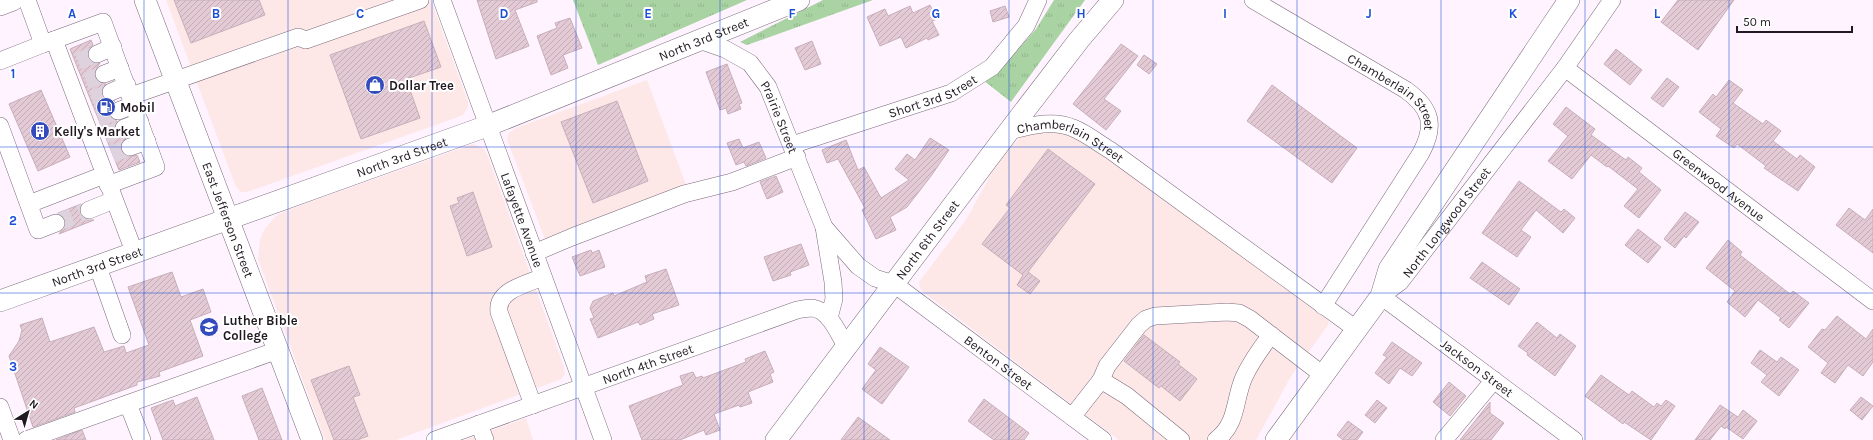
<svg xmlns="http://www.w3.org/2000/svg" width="1873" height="440" viewBox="0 0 1873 440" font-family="Karla,sans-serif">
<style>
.commercial{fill:#fde7e7}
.grass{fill:url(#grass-tufts)}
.building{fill:url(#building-hatch);stroke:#c7afb9}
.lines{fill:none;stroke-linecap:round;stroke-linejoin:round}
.minor-tunnel{stroke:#ddd2dd;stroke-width:17;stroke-dasharray:17 8;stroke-linecap:butt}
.minor-casing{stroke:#7b6b7b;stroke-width:18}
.major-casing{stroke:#7b6b7b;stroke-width:22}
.minor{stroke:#fff;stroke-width:17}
.major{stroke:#fff;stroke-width:21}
.grid{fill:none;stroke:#1d4ed8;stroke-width:1;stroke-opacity:0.55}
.labels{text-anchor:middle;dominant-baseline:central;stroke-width:4;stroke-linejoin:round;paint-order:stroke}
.street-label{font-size:13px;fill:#201920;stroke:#fff}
.poi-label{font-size:13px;font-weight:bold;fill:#201920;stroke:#fff;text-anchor:start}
.grid-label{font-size:13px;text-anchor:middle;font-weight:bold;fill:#1d4ed8;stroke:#fff;stroke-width:4;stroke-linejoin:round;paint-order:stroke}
</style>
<defs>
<pattern id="grass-tufts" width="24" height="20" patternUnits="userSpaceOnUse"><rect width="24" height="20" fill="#a9d3a3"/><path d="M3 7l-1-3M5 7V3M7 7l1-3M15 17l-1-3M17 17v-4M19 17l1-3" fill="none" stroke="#91b58c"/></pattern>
<pattern id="building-hatch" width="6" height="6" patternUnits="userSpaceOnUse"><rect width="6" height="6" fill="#e3cad4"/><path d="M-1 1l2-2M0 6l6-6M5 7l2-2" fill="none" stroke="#c2adb6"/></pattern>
</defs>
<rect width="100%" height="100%" fill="#fef3fe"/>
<g class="commercial">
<polygon points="166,0 431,0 468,102 468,107 463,115 458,117 247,192 241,192 236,187"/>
<polygon points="647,80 688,190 551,255 507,139 509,133 516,128"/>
<polygon points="1032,131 1079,133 1329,319 1328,325 1290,378 1256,440 1119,440 923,292 920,288 919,282 966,220 993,171 1008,150 1021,137"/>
<polygon points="473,144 484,149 487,154 564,367 565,374 561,379 556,381 396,440 325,440 258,259 260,240 264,230 276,216 285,211"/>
<polygon points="526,418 533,440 465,440"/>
</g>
<g class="grass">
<polygon points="573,0 747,0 598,65"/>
<polygon points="823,0 873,0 747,45 740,42"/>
<polygon points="1054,0 1085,0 1011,102 983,80 1017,51 1036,29"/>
</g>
<g class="building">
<polygon points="174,0 259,0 265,15 191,43"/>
<polygon points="477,0 537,0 537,2 515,10 529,46 496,59"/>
<polygon points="1678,0 1734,0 1698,50 1661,22"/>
<polygon points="930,5 937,19 932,21 939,35 928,40 927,38 906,48 901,37 880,46 867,17 885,9 888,16 910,6 913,13"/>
<polygon points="1005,6 1009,17 993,22 990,11"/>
<polygon points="570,18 582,48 563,55 568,68 551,75 537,36 557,28 555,23"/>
<polygon points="424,21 441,67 406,79 420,118 361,139 330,55"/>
<polygon points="91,40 93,45 89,48 88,58 91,62 100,63 94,72 95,77 98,82 106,84 101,91 102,96 105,100 115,101 111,104 108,110 111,118 117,121 114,126 115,132 118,136 127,137 120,145 121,151 128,157 137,155 140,162 119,170 70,49"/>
<polygon points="812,41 821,64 805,70 795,48"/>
<polygon points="1121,44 1138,56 1104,99 1121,111 1106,130 1073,104"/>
<polygon points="1616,49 1642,70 1630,85 1604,64"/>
<polygon points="1144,55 1157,64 1149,74 1137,65"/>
<polygon points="727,64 742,103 739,104 741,109 728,114 726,108 720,110 706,72"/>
<polygon points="1667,78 1679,87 1663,107 1651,98"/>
<polygon points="1729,80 1743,90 1733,103 1763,124 1766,120 1781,131 1773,141 1797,159 1800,155 1815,167 1798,191 1764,168 1766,166 1737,144 1734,148 1716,136 1721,129 1699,112 1713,94 1716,97"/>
<polygon points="1272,85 1357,148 1332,183 1247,121"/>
<polygon points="41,90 70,157 38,171 9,104"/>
<polygon points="617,101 648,181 593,203 561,122"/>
<polygon points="1566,107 1595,129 1591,135 1626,160 1628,157 1642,168 1639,172 1661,190 1639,218 1624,206 1638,189 1608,166 1607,167 1591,155 1572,179 1548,161 1568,136 1553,124"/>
<polygon points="930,138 949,150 931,176 907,207 890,217 896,230 876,239 862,210 865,208 838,159 827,163 822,150 846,140 858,170 864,167 881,198 909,180 895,169 907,154 915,160"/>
<polygon points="739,139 743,148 759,142 766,158 746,166 744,162 736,165 727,143"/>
<polygon points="1048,149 1095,184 1028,272 1040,281 1030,294 1017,285 1023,275 982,244 1010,208 1006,205"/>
<polygon points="776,176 783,192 767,199 760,182"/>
<polygon points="1519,181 1561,212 1564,209 1575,218 1563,233 1536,210 1521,230 1531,237 1517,257 1482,233"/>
<polygon points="473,192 492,247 467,256 450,206 459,203 457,198"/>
<polygon points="81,204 80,213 83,218 87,220 94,220 59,234 66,224 65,219 58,213"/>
<polygon points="1849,208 1865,220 1873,209 1873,253 1836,225"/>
<polygon points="1685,212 1699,222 1686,238 1684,236 1675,248 1664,239"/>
<polygon points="1638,229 1661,247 1648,263 1625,245"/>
<polygon points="1728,240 1742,252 1740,255 1790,294 1793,291 1809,303 1789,328 1779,320 1781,318 1758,300 1745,317 1727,302 1735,291 1706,268"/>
<polygon points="801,244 809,265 790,272 791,275 773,281 764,257"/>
<polygon points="591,250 592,253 599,250 605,267 580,276 572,257"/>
<polygon points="1482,262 1520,289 1509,305 1470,278"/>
<polygon points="666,269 679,305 652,314 654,319 640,325 638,322 598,338 590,319 594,318 590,308 593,301 613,293 614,296 647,282 645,276"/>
<polygon points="172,272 181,297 203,289 211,312 190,320 203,356 159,372 160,376 137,382 137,385 74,408 75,412 33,427 9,356 19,341 22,330 20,325 42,318 50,342 94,327 104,352 124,346 126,353 149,345 128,287"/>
<polygon points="1837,316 1866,339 1873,329 1873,362 1863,376 1848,365 1835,383 1821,373 1828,363 1808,347 1822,329 1825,330"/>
<polygon points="1537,322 1557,338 1560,334 1576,346 1555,376 1527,355 1528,353 1518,346"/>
<polygon points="1144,335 1180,362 1178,364 1197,379 1180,401 1161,386 1159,388 1124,361"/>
<polygon points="1392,342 1422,363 1412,376 1400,368 1389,384 1375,373 1387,357 1383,355"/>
<polygon points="880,347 909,367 882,404 862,389 876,370 868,364"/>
<polygon points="1760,350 1777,362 1781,357 1799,370 1779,396 1761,382 1767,375 1751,363"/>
<polygon points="765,351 774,372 770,374 773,382 748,392 752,403 740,407 739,405 714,414 720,430 706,435 704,430 680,440 642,440 629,406 683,385 680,376 693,372 696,378 702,376 703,378 746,362 745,359"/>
<polygon points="349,366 360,395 353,397 368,436 357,440 334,440 311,380"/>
<polygon points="1601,375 1629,395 1632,391 1654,407 1657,403 1661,406 1666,400 1675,406 1651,440 1624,422 1623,424 1585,396"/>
<polygon points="1449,382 1466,396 1450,416 1433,402"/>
<polygon points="262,388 282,440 259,440 242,396"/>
<polygon points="197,397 214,440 163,440 151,408 173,400 175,406"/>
<polygon points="1861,397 1873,406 1862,420 1850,410"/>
<polygon points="984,399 1029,433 1024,440 994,440 968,421"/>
<polygon points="1377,400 1387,408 1375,423 1365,415"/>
<polygon points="1490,402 1490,413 1504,423 1491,440 1460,440"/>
<polygon points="1720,405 1738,417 1743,410 1757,421 1743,439 1726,427 1725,429 1721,426 1710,440 1695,440"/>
<polygon points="858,417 890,440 841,440"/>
<polygon points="1348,421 1363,432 1357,440 1343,440 1337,435"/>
<polygon points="82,430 86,440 56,440"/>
</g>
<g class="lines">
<g class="minor-tunnel">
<polyline points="78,61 97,54"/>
<polyline points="86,81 104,74"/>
<polyline points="92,99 111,92"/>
<polyline points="98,118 118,111"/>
<polyline points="105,135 124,128"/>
<polyline points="112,154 130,147"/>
<polyline points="56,223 89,210"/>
</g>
<g class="minor-casing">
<g id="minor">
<polyline points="27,0 43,44 103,22 156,167 108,185"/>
<path id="s1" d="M442,0L603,440"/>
<path id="s2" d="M1253,0L1406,90C1431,108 1436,125 1421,153L1323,306"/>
<polyline points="54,40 135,254"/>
<path id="s3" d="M699,40L725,49L750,63L768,87L824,227L833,282L834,299L829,318"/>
<polyline points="97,54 113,47"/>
<polyline points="0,61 43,44"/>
<path id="s4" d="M1565,68L1873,301"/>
<polyline points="104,74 120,68"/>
<polyline points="111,92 127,85"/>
<polyline points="131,96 298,37 306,40 420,0"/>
<polyline points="118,111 134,105"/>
<polyline points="0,126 38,230 56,223"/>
<polyline points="124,128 140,122"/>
<path id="s5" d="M1009,131C1029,126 1053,119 1073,128C1086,133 1098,143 1110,150L1356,329"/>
<path id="s6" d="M792,145L951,93L992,67L1026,26L1038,0"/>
<polyline points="130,147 147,141"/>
<polyline points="29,204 104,175"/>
<polyline points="89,210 114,200"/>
<path id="s7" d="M824,227L858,266L875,278L894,284L1103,440"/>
<polyline points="534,253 572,237 684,194 732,182 797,157"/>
<polyline points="98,267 122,335"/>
<polyline points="1101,380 1127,396 1181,440"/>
<polyline points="128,404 142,440"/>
<path d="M533,405L499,312C496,290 527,284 543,277"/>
<polyline points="0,407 12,440"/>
<polyline points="1072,417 1101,380 1107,366 1139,325 1146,319 1155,316 1227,312 1239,313 1250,319 1323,375"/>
<polyline points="479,424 485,440"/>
<polyline points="26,440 278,350"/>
<path id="s8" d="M435,440L797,310C802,309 808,308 813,308C830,311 838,333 846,346"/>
<path d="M1216,440C1238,424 1234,399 1244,377C1251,362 1261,348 1271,335"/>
<polyline points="1444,440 1494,380"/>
<path id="s9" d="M1574,440L1381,296L1400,282L1565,68L1612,0"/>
</g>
</g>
<g class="major-casing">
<g id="major">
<path id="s10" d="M145,0L312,440"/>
<polyline points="0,5 13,0"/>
<path id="s11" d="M0,301L487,126L799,0"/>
<path id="s12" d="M776,440L1009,131L1079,40L1113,0"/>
<polyline points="1276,440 1381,296 1389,269 1569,0"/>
</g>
</g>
<use href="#minor" class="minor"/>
<use href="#major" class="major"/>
</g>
<path class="grid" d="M144,0V440M288,0V440M432,0V440M576,0V440M720,0V440M864,0V440M1009,0V440M1153,0V440M1297,0V440M1441,0V440M1585,0V440M1729,0V440M0,147H1873M0,293H1873"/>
<defs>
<g id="shop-disc" transform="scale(1)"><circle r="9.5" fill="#344bbd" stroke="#fff"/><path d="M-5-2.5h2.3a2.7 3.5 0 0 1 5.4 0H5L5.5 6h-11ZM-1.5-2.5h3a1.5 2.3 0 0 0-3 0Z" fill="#fff"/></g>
<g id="fuel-disc" transform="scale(1)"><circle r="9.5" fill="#344bbd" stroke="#fff"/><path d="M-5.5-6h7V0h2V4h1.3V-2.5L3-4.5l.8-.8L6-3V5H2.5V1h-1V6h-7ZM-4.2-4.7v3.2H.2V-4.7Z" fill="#fff"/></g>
<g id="building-disc" transform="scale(1)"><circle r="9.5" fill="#344bbd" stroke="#fff"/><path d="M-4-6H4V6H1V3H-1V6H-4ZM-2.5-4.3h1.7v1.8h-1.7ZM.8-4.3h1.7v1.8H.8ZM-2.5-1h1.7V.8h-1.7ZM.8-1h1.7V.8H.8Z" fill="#fff"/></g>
<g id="school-disc" transform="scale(1)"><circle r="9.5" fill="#344bbd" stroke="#fff"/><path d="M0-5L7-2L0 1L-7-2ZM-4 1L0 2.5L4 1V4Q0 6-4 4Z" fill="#fff"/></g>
</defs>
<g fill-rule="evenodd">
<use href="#shop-disc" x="375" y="85"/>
<use href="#fuel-disc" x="106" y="107"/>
<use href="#building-disc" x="40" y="131"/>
<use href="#school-disc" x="209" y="327"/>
</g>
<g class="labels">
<g class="street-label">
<text stroke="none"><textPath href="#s11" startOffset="751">North 3rd Street</textPath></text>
<text stroke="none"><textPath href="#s2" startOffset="169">Chamberlain Street</textPath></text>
<text stroke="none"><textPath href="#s6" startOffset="149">Short 3rd Street</textPath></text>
<text stroke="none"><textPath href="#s3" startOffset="118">Prairie Street</textPath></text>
<text stroke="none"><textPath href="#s5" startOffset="66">Chamberlain Street</textPath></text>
<text stroke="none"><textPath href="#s11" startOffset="427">North 3rd Street</textPath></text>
<text stroke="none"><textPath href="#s4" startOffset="193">Greenwood Avenue</textPath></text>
<text stroke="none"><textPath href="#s10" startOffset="235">East Jefferson Street</textPath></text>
<text stroke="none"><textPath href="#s1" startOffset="234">Lafayette Avenue</textPath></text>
<text stroke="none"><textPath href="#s9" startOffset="340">North Longwood Street</textPath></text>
<text stroke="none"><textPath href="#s12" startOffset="251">North 6th Street</textPath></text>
<text stroke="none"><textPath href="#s11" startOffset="103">North 3rd Street</textPath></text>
<text stroke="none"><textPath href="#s7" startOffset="223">Benton Street</textPath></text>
<text stroke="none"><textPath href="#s8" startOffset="226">North 4th Street</textPath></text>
<text transform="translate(1477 368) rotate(37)">Jackson Street</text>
</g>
<g class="poi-label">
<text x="389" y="85">Dollar Tree</text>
<text x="120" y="107">Mobil</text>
<text x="54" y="131">Kelly's Market</text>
<text x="223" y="320">Luther Bible<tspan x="223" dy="15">College</tspan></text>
</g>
</g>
<g class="grid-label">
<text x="72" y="18">A</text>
<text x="216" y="18">B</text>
<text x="360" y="18">C</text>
<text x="504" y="18">D</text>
<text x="648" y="18">E</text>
<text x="792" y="18">F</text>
<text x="936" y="18">G</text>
<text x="1081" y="18">H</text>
<text x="1225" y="18">I</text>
<text x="1369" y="18">J</text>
<text x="1513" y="18">K</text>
<text x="1657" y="18">L</text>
<text x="13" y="78">1</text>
<text x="13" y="225">2</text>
<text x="13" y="371">3</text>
</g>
<g transform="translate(28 412) rotate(37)" stroke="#ffffff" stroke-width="3" paint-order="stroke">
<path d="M0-3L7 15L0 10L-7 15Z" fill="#201920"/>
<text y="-6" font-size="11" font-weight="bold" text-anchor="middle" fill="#201920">N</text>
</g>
<path d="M1737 26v6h115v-6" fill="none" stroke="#201920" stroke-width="2"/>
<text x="1743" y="26" font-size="12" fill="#201920" stroke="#ffffff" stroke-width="3" paint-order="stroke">50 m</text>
</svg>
